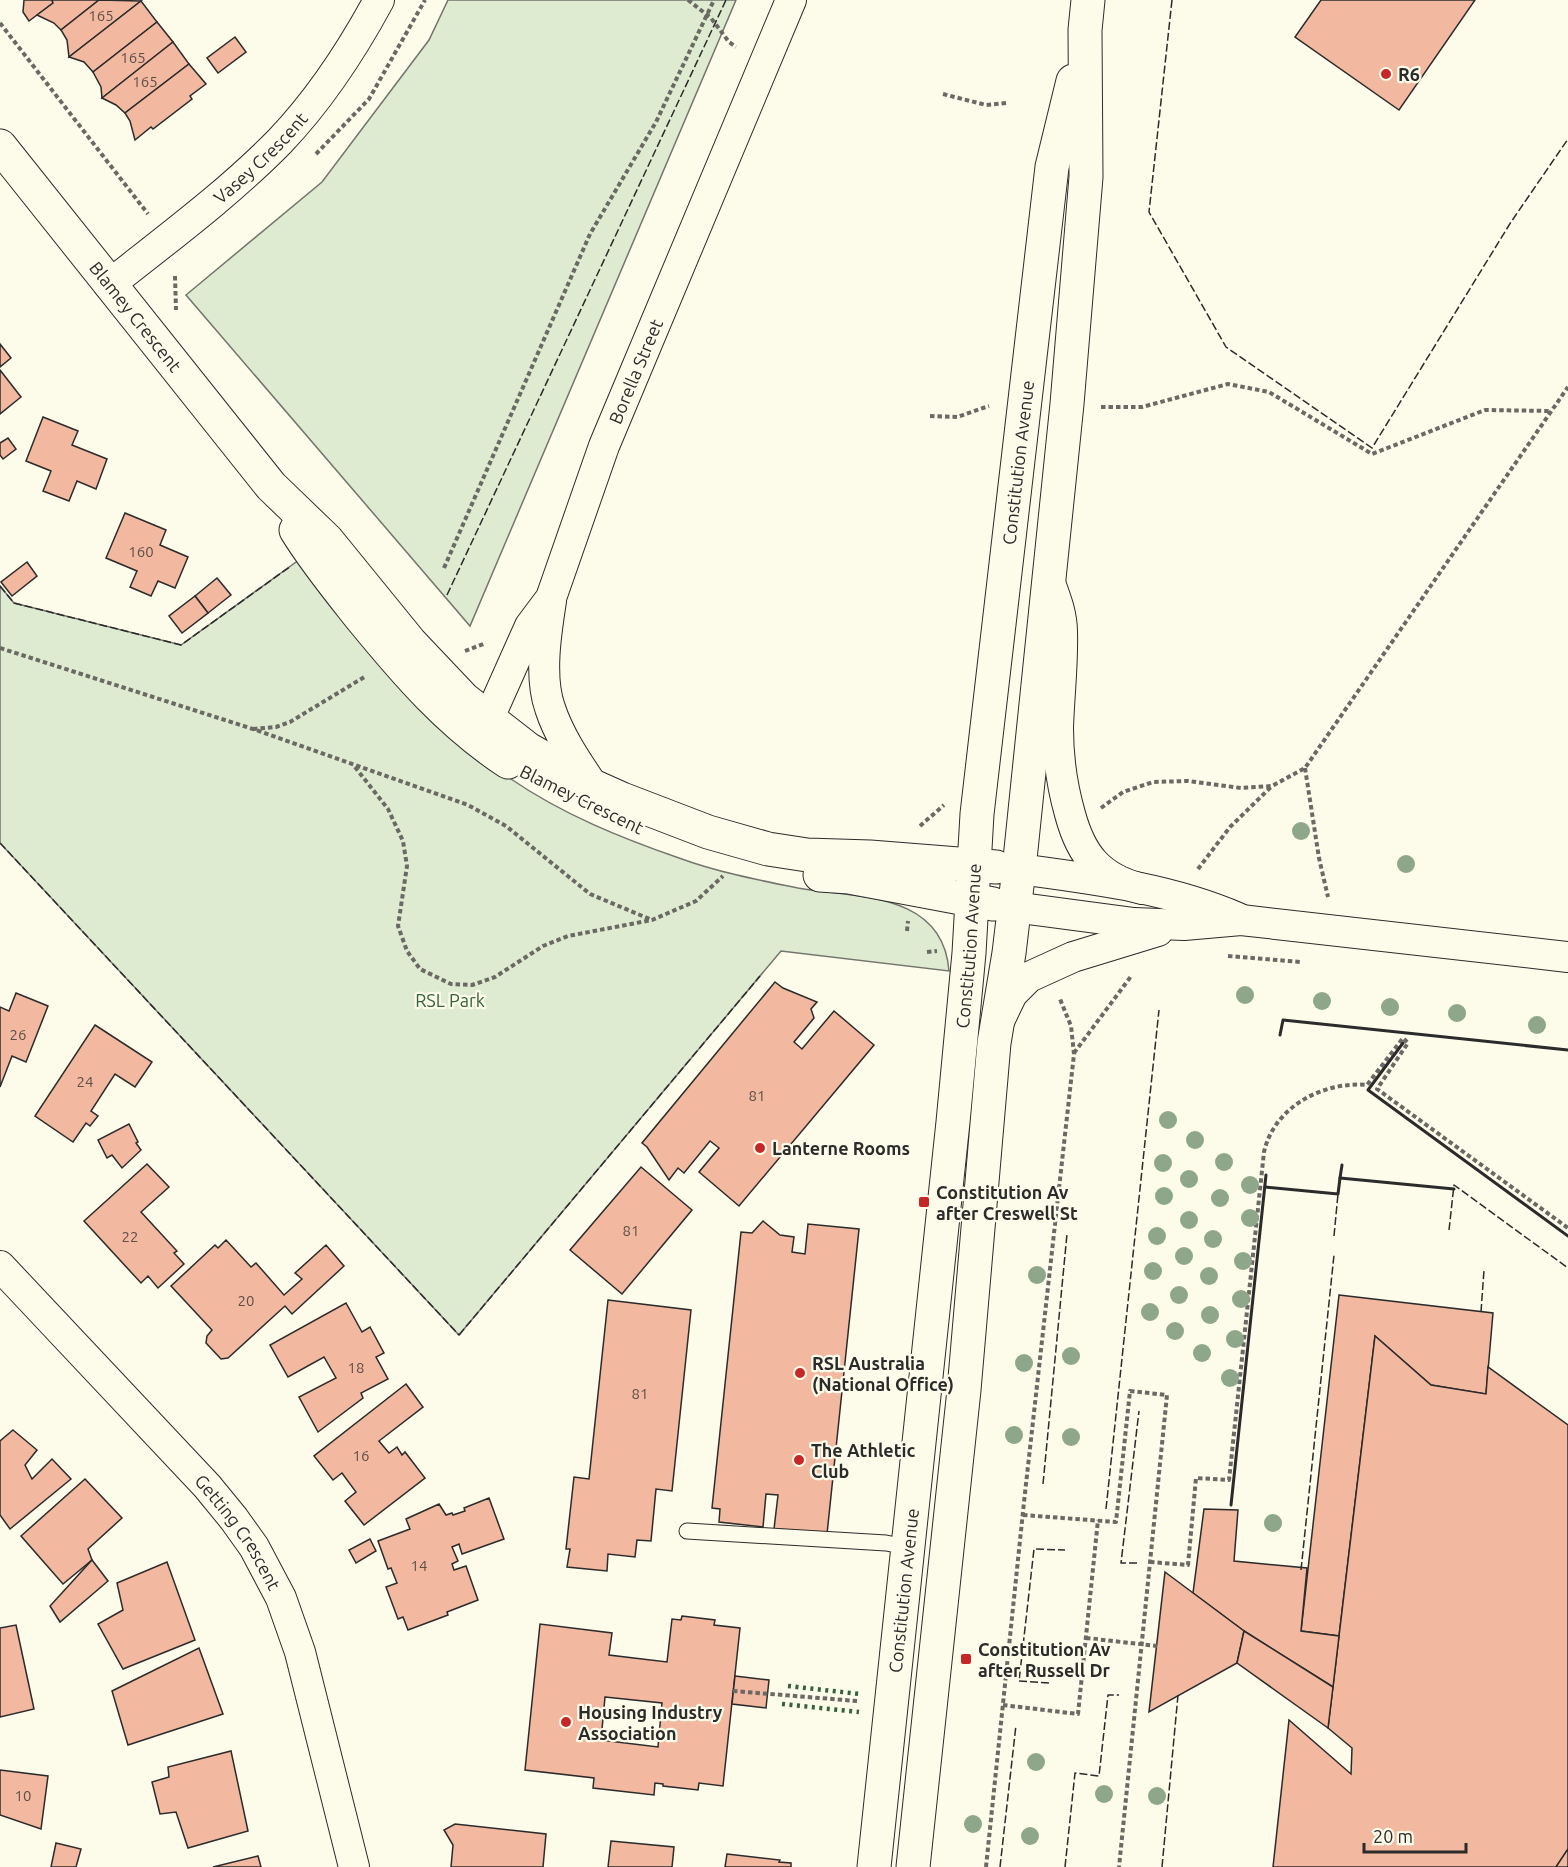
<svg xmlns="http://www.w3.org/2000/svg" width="1568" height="1867" viewBox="0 0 1568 1867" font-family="Ubuntu,sans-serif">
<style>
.green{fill:#deebd1;stroke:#74746e;stroke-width:1.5}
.building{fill:#f2b8a0;stroke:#2b2b2b;stroke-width:1.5;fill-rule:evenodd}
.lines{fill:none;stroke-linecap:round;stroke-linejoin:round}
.service-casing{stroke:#2b2b2b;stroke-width:17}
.minor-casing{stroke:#2b2b2b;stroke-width:32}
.tertiary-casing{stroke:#2b2b2b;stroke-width:35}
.path{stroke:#6a6964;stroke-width:4;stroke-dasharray:4.5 3;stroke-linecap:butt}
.service{stroke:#fdfbea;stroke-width:15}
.minor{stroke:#fdfbea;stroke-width:30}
.tertiary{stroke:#fdfbea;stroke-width:33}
.hedge{stroke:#34623c;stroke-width:4.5;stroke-dasharray:3 4.5;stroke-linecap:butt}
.fence{stroke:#2b2b2b;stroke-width:1.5;stroke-dasharray:8 3;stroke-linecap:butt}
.wall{stroke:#2b2b2b;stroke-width:3}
.tree{fill:#8ea78a}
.poi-dot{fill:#c62828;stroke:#fdfbea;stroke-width:2}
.labels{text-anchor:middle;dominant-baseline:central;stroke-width:4.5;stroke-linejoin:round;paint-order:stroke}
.number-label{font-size:15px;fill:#5d4e48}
.poi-label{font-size:18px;font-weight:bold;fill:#2b2b2b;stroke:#fdfbea;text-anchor:start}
.street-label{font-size:18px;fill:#2b2b2b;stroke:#fdfbea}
.park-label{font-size:18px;fill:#34623c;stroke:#fdfbea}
</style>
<rect width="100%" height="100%" fill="#fdfbea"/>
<g class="green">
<polygon points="448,0 736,0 470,626 186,295 322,182 429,40"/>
<path d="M299,560C349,611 398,662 447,714C461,728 475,742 488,757C495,764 502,773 511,779C562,814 621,838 679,858C717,872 758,880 798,888C855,898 943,891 949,971L781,951L459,1335L0,843V586L14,603L181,645Z"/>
</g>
<g class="building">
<polygon points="24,0 52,0 53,3 29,21 23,12"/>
<polygon points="52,0 99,0 61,30 54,23 37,15 53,3"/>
<polygon points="99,0 141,1 69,57 67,40 61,30"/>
<polygon points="1321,0 1475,0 1399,110 1295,37"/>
<polygon points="141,1 157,22 93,72 84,62 69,57"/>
<polygon points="157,22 173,42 102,98 101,87 93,72"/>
<polygon points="235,37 246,52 218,73 207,58"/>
<polygon points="173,42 189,64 125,113 116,105 102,98"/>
<polygon points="189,64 206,84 190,96 192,99 153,129 151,127 135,140 130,121 125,113"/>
<polygon points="0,344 11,358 0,367"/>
<polygon points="0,370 21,397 0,414"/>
<polygon points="43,417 78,431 72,445 107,459 96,489 77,481 69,501 43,491 51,471 26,461"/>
<polygon points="8,438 16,449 3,459 0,455 0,443"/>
<polygon points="125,513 166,530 160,545 188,557 175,588 158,581 151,596 130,587 137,571 106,558"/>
<polygon points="27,562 37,576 12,596 1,582"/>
<polygon points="217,578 231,595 208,613 195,596"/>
<polygon points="195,596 208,613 182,633 169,616"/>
<polygon points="775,982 783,988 817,1002 811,1009 814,1018 794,1042 802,1049 834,1011 874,1045 739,1206 699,1172 719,1148 710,1141 684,1173 678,1168 669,1180 647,1147 642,1143"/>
<polygon points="16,993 48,1006 26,1062 12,1056 0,1087 0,1007 9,1011"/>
<polygon points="95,1025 152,1062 135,1087 115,1074 91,1111 98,1116 90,1126 86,1123 73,1142 35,1116"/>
<polygon points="129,1124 138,1142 136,1143 141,1150 122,1168 112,1155 107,1158 98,1140"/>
<polygon points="147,1164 169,1187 141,1212 177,1251 174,1253 184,1264 158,1288 148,1276 141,1283 84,1221"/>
<polygon points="641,1167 692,1210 622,1294 570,1250"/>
<polygon points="763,1221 780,1235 794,1237 792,1252 805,1254 808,1224 859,1229 827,1534 774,1529 778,1495 766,1494 763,1527 719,1522 720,1509 712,1508 741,1232 752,1233"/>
<polygon points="226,1240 251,1267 256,1263 284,1295 302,1279 295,1273 326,1245 344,1266 292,1314 285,1306 228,1358 221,1359 206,1343 207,1336 212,1330 171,1286 215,1245 218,1248"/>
<polygon points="1339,1295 1493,1313 1486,1394 1431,1385 1375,1336 1339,1636 1301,1631"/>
<polygon points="608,1300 691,1310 672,1491 656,1489 651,1541 637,1540 635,1557 608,1554 607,1571 567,1567 570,1549 566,1549 574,1477 589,1479"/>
<polygon points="346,1303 362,1332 370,1327 384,1353 376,1357 388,1379 361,1393 363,1398 318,1432 299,1397 336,1378 324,1357 288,1377 270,1345"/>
<polygon points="1375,1336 1431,1385 1486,1394 1488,1367 1568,1425 1568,1849 1556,1867 1273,1867 1289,1720 1351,1774 1352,1748 1328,1728"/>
<polygon points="406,1384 423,1407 379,1441 389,1453 397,1447 402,1455 405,1452 425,1478 364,1525 345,1501 356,1492 342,1473 333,1480 314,1456"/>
<polygon points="13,1430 37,1450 25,1465 32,1479 52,1459 71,1479 10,1529 0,1515 0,1441"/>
<polygon points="85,1479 122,1518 88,1549 92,1560 63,1584 21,1536"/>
<polygon points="489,1498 504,1539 462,1554 459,1544 452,1547 458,1561 452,1564 454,1570 466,1566 478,1600 447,1612 448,1615 408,1630 403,1617 398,1619 386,1587 397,1583 391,1568 388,1569 378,1541 410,1529 406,1519 439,1504 446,1515 452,1513 453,1515 465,1511 464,1508"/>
<polygon points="1204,1509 1238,1510 1234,1561 1307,1568 1301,1631 1339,1636 1333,1687 1244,1631 1193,1593"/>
<polygon points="370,1539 376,1551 356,1563 349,1550"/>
<polygon points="92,1560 108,1581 60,1622 50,1606"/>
<polygon points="167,1562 195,1640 123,1669 98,1624 123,1610 117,1583"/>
<polygon points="1165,1572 1244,1631 1237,1663 1149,1712"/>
<path d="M682,1616L715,1620L714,1625L740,1628L723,1786L699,1783L698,1790L663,1786V1784L655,1783L654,1795L593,1788L594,1778L525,1770L540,1624L612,1633L609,1655L667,1662L672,1619L681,1620ZM605,1697L662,1703L658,1747L601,1740Z"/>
<polygon points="16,1625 34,1709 0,1717 0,1628"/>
<polygon points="1244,1631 1333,1687 1328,1728 1237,1663"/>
<polygon points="199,1648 223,1714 128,1745 112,1691"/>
<polygon points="735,1676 769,1680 766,1708 732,1704"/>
<polygon points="231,1751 248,1831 188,1848 176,1812 160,1814 152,1782 169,1777 168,1767"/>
<polygon points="0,1770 48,1776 41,1829 0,1815"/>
<polygon points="455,1824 546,1834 543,1867 451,1867 453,1845 444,1830"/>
<polygon points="611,1841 674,1847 672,1867 608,1867"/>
<polygon points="56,1843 81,1849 76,1867 51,1867"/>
<polygon points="1568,1849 1568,1867 1556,1867"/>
<polygon points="727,1854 780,1860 779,1862 791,1863 791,1867 725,1867"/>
<polygon points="258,1856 261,1867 213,1867"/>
</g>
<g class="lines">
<g class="service-casing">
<polyline id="service" points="687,1531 886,1543 907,1547"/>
</g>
<g class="minor-casing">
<g id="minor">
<path id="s1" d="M109,285C167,239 228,194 280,141C319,100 352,50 379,0"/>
<path d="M1050,583C1056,599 1062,615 1062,632C1063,664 1059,696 1058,728C1058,758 1062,786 1070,814C1081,855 1099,878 1142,889"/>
<path d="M551,601C546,633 539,677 550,708C559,736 577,762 593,786"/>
<path id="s2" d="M488,720L530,626L551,598L604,446L791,0"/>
<path d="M1019,869C1093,879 1169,888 1238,918"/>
<polyline points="1014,907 1134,923 1184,925 1241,920 1568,957"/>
<polyline points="1000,1019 1012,994 1029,977 1073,957 1158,931"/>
<path id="s3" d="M0,1266L207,1486L234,1519L254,1547L281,1598L300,1652L354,1867"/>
</g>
</g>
<g class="tertiary-casing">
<g id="tertiary">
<path id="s4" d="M0,146L271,486L327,540L410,642L464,699L528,749L593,786L622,799L708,832L768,849L807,855L870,857L996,867"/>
<path d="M296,530C315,561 338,589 361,618C406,673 449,723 508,762"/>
<polyline points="820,875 849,877 993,904"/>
<path id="s5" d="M874,1867L953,1122L969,953L977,814L1052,167L1073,81"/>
<polyline points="913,1867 964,1390 994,1043 1009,953 1019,869 1067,404 1086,177 1085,30 1088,0"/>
</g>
</g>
<g class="path">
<polyline points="688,0 711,18 729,42 736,47"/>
<polyline points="0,23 148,214"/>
<polyline points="943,94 986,105 1007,103"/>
<polyline points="316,154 369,99 425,0"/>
<polyline points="175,276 176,310"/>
<polyline points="1101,407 1142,407 1228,384 1269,392 1372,454 1485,410 1551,411"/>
<polyline points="930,416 957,417 989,406"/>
<polyline points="444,568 590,234 656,122 714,0"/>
<polyline points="0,648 253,729 468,805 506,826 590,894 652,920"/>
<polyline points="465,651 486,643"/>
<polyline points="253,729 276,727 290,722 366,676"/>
<polyline points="355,767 388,809 403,841 407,866 398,926 407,951 420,969 451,984 472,985 495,977 543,946 568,936 652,920 696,901 723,876"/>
<polyline points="1305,768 1319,858 1328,897"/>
<polyline points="1101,808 1123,792 1153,782 1188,781 1241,788 1272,786 1305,768 1568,387"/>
<polyline points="920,826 944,805"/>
<polyline points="1198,869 1230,827 1272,786"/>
<polyline points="907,931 908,921"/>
<polyline points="927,952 937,951"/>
<polyline points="1228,956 1301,962"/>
<polyline points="1074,1053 1132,975"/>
<polyline points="1023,1515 1116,1522 1130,1391 1167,1395 1119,1867"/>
<path d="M1150,1562L1188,1565L1196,1478L1229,1480L1264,1152C1274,1107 1323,1081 1367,1085L1403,1038L1408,1043L1377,1089L1568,1228"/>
<polyline points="1086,1638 1157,1646"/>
<polyline points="733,1691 857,1701"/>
<polyline points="1003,1705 1078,1714 1098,1520"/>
<polyline points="986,1867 1024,1502 1074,1054 1071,1026 1060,999"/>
</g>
<use href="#service" class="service"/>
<use href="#minor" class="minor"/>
<use href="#tertiary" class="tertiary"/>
<g class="hedge">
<polyline points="788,1686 860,1694"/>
<polyline points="782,1704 859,1712"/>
</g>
<g class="fence">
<polyline points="1172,0 1149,212 1226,347 1372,448 1511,222 1568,139"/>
<polyline points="0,586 14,603 181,645 291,566"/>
<polyline points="447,595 726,0"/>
<polyline points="0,843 459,1335"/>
<polyline points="1449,1230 1454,1185 1568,1268"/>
<polyline points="1334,1236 1338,1194"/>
<polyline points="1481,1312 1484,1270"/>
<polyline points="459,1335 760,976"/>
<polyline points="1043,1484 1067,1234"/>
<polyline points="1106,1509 1159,1010"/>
<polyline points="1137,1563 1121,1563 1139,1411"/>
<polyline points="1301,1570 1334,1255"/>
<polyline points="1049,1683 1019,1681 1034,1549 1065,1550"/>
<polyline points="1000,1867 1016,1725"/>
<polyline points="1065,1867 1075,1773 1099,1776 1108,1695 1119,1695"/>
<polyline points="1162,1867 1178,1695"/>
</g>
<g class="wall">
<polyline points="1280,1035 1283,1020 1568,1050"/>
<polyline points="1403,1043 1368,1090 1568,1236"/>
<polyline points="1340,1178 1342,1165"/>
<polyline points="1265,1187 1338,1194 1340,1178 1454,1189"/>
<polyline points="1231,1505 1266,1175"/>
</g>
</g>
<g class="tree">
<circle cx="1301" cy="831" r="9"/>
<circle cx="1406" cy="864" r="9"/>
<circle cx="1245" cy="995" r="9"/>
<circle cx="1322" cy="1001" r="9"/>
<circle cx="1390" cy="1007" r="9"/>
<circle cx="1457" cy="1013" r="9"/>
<circle cx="1537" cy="1025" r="9"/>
<circle cx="1168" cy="1120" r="9"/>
<circle cx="1195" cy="1140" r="9"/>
<circle cx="1224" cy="1162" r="9"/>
<circle cx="1163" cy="1163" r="9"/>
<circle cx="1189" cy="1179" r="9"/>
<circle cx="1250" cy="1185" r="9"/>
<circle cx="1164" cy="1196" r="9"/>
<circle cx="1220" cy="1198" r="9"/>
<circle cx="1250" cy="1218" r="9"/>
<circle cx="1189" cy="1220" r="9"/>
<circle cx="1157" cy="1236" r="9"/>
<circle cx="1213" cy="1239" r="9"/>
<circle cx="1184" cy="1256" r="9"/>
<circle cx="1243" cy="1261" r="9"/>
<circle cx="1153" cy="1271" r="9"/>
<circle cx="1037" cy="1275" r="9"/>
<circle cx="1209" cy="1276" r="9"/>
<circle cx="1179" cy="1295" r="9"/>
<circle cx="1241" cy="1299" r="9"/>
<circle cx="1150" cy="1312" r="9"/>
<circle cx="1210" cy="1315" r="9"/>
<circle cx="1175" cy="1331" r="9"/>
<circle cx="1235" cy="1339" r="9"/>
<circle cx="1202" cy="1353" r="9"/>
<circle cx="1071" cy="1356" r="9"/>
<circle cx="1024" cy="1363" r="9"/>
<circle cx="1230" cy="1378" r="9"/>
<circle cx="1014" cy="1435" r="9"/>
<circle cx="1071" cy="1437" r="9"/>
<circle cx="1273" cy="1523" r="9"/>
<circle cx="1036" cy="1762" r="9"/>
<circle cx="1104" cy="1794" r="9"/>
<circle cx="1157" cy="1796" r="9"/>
<circle cx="973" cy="1824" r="9"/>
<circle cx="1030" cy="1836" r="9"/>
</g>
<g class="poi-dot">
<circle cx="1386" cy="74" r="6"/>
<circle cx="760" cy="1148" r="6"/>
<rect x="918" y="1196" width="12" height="12" rx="3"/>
<circle cx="800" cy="1373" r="6"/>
<circle cx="799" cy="1460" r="6"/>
<rect x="960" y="1653" width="12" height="12" rx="3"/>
<circle cx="566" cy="1722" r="6"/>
</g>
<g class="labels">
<g class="number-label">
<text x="101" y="15">165</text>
<text x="133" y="57">165</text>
<text x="145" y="81">165</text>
<text x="141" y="551">160</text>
<text x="18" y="1034">26</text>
<text x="85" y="1081">24</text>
<text x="757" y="1095">81</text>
<text x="631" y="1230">81</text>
<text x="130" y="1236">22</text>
<text x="246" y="1300">20</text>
<text x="356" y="1367">18</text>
<text x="640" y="1393">81</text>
<text x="361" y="1455">16</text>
<text x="419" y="1565">14</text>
<text x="23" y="1795">10</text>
</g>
<g class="poi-label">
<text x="1398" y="74">R6</text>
<text x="772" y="1148">Lanterne Rooms</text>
<text x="936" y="1192">Constitution Av<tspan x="936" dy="21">after Creswell St</tspan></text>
<text x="812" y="1363">RSL Australia<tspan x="812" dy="21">(National Office)</tspan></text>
<text x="811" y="1450">The Athletic<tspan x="811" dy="21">Club</tspan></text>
<text x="978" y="1649">Constitution Av<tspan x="978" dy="21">after Russell Dr</tspan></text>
<text x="578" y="1712">Housing Industry<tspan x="578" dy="21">Association</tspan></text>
</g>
<g class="street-label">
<text stroke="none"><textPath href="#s1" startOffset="198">Vasey Crescent</textPath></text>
<text stroke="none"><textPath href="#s4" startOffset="218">Blamey Crescent</textPath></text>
<text stroke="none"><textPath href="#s2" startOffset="380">Borella Street</textPath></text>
<text stroke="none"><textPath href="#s5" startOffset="1412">Constitution Avenue</textPath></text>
<text transform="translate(582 799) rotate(26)">Blamey Crescent</text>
<text stroke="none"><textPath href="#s5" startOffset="926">Constitution Avenue</textPath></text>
<text stroke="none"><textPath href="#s3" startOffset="358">Getting Crescent</textPath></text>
<text stroke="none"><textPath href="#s5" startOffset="278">Constitution Avenue</textPath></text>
</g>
<g class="park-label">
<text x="450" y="1000">RSL Park</text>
</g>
</g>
<path d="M1364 1843v9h102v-9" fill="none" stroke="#2b2b2b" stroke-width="3"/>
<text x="1373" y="1843" font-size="18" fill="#2b2b2b" stroke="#fdfbea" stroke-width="4.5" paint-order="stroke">20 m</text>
</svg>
